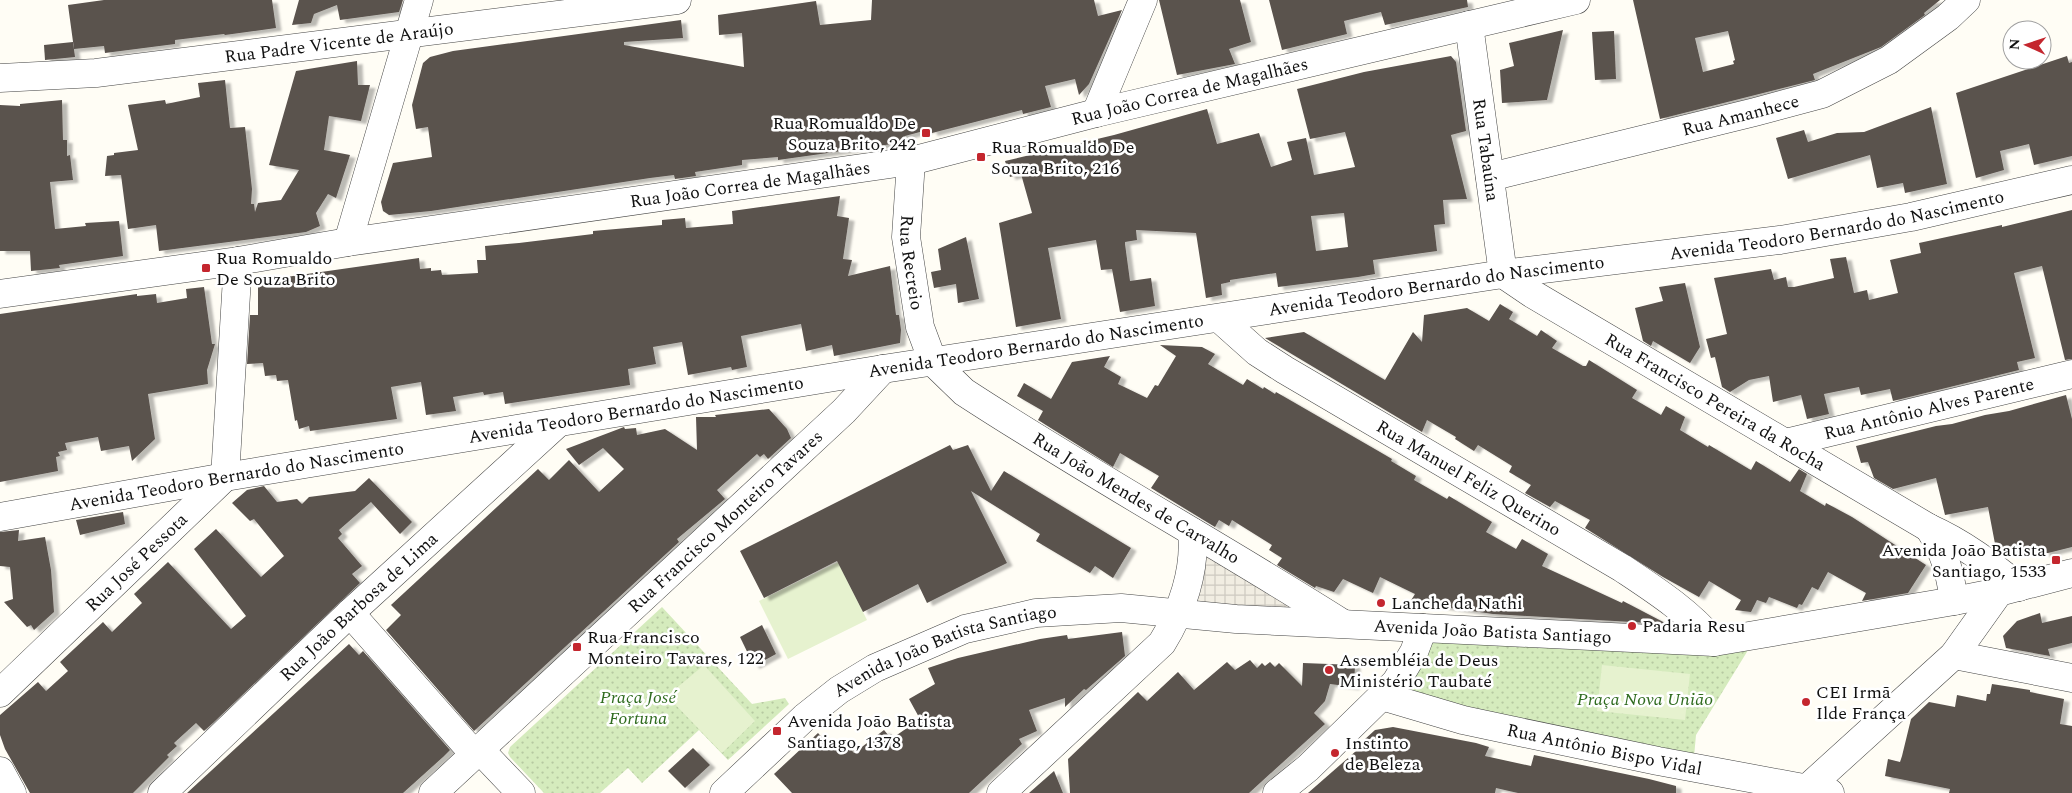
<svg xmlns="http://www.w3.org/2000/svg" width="2072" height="793" viewBox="0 0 2072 793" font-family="Spectral,serif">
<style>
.park{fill:url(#park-dots)}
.pitch{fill:#e6f2cf}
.plaza{fill:url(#plaza-grid)}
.building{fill:#5a524d;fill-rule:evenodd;filter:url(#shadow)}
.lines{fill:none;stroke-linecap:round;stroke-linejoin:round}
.minor-casing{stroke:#444;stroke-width:29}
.minor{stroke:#fff;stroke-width:28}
.poi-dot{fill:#c4262e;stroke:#fff;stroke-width:2}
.labels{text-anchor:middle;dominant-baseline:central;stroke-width:5;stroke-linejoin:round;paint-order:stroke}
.street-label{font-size:18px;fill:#111;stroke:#fff}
.poi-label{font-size:18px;fill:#111;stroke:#fff;text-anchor:start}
.park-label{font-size:18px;font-style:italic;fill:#2f6b1f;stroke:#fff}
</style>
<defs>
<pattern id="park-dots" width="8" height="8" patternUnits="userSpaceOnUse" patternTransform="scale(1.25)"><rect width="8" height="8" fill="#d5ebbd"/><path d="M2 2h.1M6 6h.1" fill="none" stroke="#b6c8a1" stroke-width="1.8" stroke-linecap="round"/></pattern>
<pattern id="plaza-grid" width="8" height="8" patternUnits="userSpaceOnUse" patternTransform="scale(1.25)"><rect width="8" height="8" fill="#f1ede2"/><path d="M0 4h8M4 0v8" fill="none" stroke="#cecac1"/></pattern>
<filter id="shadow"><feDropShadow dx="5.5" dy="3" stdDeviation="1" flood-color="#0004"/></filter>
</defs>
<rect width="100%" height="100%" fill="#fffdf5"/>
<g class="park">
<polygon points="662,607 752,704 785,698 789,704 728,760 699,730 642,783 628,768 600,793 544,793 510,757 508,753 510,747"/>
<polygon points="1427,631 1753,642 1696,735 1693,768 1384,696"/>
</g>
<g class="pitch">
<polygon points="838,562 867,620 788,659 759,601"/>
<polygon points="704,665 755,721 722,753 667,696"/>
<polygon points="1602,665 1690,674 1685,720 1597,711"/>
</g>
<polygon class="plaza" points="1193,539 1331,625 1179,614"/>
<g class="building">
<polygon points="104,0 272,0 276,28 225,35 224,34 175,40 175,44 105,53 104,46 74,49 68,5"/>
<polygon points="299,0 403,0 399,12 340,20 337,5 314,14 311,23 292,25"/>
<polygon points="872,0 1094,0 1098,16 1122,10 1089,84 1079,95 1075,79 1045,86 1051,107 1023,114 1022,110 932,133 931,129 905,136 905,140 892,144 778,160 778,157 742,160 742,165 695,172 696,176 675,179 674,175 650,178 431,211 389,215 383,211 381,202 393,163 432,157 428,127 416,129 412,105 423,63 430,57 453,51 681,20 683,38 624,42 624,45 744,67 742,33 719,35 718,15 816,1 820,25 871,20"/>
<polygon points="1159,0 1240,0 1251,42 1229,49 1235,64 1177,75"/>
<polygon points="1269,0 1467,0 1468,7 1385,25 1381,12 1344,21 1347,34 1282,50"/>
<path d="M1633,0H1940L1924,13L1925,15L1881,47L1813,74L1815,80L1660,119ZM1728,31L1735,60L1733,61L1734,64L1703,72L1695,38Z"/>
<polygon points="1563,30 1547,100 1502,103 1500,70 1514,66 1509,43"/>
<polygon points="1614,31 1616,79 1595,80 1592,32"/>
<polygon points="73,42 75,57 45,60 44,45"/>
<path d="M1451,56L1456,62L1466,131L1451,135L1467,199L1443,200L1445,224L1434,225L1437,251L1373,260L1375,274L1358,277L1278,287L1276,273L1230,280V282L1221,284L1222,295L1206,298L1196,233L1136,230L1137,240L1125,242V244L1130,281L1151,278L1155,306L1120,312L1112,269L1101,270L1096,240L1048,248L1061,319L1016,327L999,223L1032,213L1021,174L1010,177L1005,161L1114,135L1207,109L1217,144L1259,133L1271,167L1292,160L1287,142L1306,138L1314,175L1355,167L1345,132L1310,139L1297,89L1364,72ZM1344,213L1348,247L1316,251L1311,216Z"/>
<polygon points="2067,56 2069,63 2072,62 2072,156 2034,165 2029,144 2000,151 2004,170 1976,178 1956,93"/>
<polygon points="357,61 358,85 370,85 361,121 329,116 324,150 350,155 336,198 328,194 316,213 320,226 306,232 159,251 156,225 128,229 121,175 105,176 107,156 114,155 114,153 138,150 128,105 165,100 166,104 200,97 198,83 225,80 230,128 245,127 252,189 251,204 254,204 255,212 258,203 281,200 299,170 269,165 296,71"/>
<polygon points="62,100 63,140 67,140 67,156 70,155 73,180 50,182 55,229 86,226 85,223 119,221 123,256 59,265 60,268 31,271 30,251 0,251 0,105 20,106 20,104"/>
<polygon points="1931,107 1947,184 1905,193 1903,183 1877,188 1870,155 1788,179 1776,138 1804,130 1808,142 1837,133 1864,132"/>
<polygon points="840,196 837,216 849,218 843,259 852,260 848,276 890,266 896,315 899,315 901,330 900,343 834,356 832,345 806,351 801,324 741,336 747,367 732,370 731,367 688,375 682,342 653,347 656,364 628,369 630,385 505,404 503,392 484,395 483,392 453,397 456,411 426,415 421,382 391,387 397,419 310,431 309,426 299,429 297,420 295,421 288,380 277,381 276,375 265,376 263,363 247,364 250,315 258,315 258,281 419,258 420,269 431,268 431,271 441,270 442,275 478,273 477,260 486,260 485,246 519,243 593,234 593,231 662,225 662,220 685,218 686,228 733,224 732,211"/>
<polygon points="2072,210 2072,359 2065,360 2042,266 2014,273 2035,358 2017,362 2019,370 1893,401 1890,389 1861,395 1859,387 1824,394 1829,414 1807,419 1801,395 1773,402 1769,376 1749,380 1730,392 1722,387 1715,357 1711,358 1706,339 1727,334 1714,278 1771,269 1774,280 1786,277 1788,287 1794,287 1834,278 1830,259 1846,257 1854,293 1867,290 1869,300 1898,293 1890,260 1921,253 1919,243 2002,225 2002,227"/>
<polygon points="966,237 979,299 958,303 956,284 934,288 931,272 941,270 938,249"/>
<polygon points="1685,283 1700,347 1690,363 1653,341 1651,346 1643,341 1635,308 1663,301 1659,287"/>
<polygon points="204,287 212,344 215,344 207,370 208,384 148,394 155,439 132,461 129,446 101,451 98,437 65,443 67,450 58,452 60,456 56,457 58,471 0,482 0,314 137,294 137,296 156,294 157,303 187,298 186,289"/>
<polygon points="1500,304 1513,312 1509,319 1537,336 1541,330 1557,341 1552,348 1583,366 1586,366 1589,360 1637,390 1632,398 1661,415 1666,406 1685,417 1680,430 1708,447 1709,445 1749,469 1751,470 1756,461 1790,482 1799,469 1807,474 1800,491 1825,506 1826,503 1852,517 1926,565 1908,593 1862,601 1866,593 1828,572 1818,590 1812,587 1802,605 1799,604 1797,608 1769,597 1766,603 1757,600 1751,612 1735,610 1741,600 1709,581 1699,597 1663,577 1585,528 1590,520 1555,501 1550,507 1525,493 1531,485 1509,472 1512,466 1478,445 1474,451 1455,439 1456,437 1427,420 1422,432 1265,338 1304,332 1385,380 1413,332 1422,342 1424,315 1467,308 1489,321"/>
<polygon points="1160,345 1202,347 1215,354 1208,364 1243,385 1247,379 1263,389 1264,387 1275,394 1276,392 1380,452 1392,459 1391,461 1416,476 1414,480 1447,499 1449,496 1492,522 1486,532 1516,549 1522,539 1548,554 1542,566 1622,603 1623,601 1667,624 1493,614 1410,602 1415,594 1380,577 1373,593 1343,579 1334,592 1316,586 1315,588 1277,565 1282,558 1269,550 1272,545 1232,520 1229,526 1219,520 1215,527 1151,488 1159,476 1120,453 1113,467 1038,420 1043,411 1017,396 1024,383 1051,399 1072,362 1110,356 1104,367 1121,377 1118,384 1147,398 1155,385 1158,386 1176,356"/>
<polygon points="2066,395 2072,419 2072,547 2044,554 2043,547 2008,553 1996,549 1988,507 1945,515 1936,478 1893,489 1874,478 1868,462 1861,463 1856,446 1936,426 1952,424 1985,415 2009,411"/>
<polygon points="769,409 787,429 791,438 768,459 764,454 760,457 757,454 717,490 725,499 677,539 679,542 474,731 386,630 401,615 391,605 538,469 549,480 569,460 599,492 624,469 603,448 579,465 566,449 624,427 625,429 636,428 637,435 665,429 697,450 696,417 716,417 715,415"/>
<polygon points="950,445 953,450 968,445 991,491 1004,471 1131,548 1113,578 1095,566 1090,573 1036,541 1040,534 971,491 1007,563 927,603 918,584 863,612 837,561 764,598 740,551"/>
<polygon points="369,478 412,522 400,534 371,502 339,530 342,534 338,538 362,566 352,574 360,583 213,723 204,731 196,723 174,743 177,746 167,755 169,757 133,793 30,793 5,749 0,735 0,715 38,682 46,691 68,671 60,662 103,622 112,632 142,603 134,594 168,562 231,629 246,616 194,549 216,529 261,577 284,556 254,519 250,521 232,503 247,490 264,486 277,502 297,499 302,504 309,497 355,491"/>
<polygon points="123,512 125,524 80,535 76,520"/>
<polygon points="19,530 18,541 45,537 51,570 54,612 34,630 31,625 27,627 4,602 13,599 10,567 0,566 0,532"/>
<polygon points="2040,613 2042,623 2072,616 2072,643 2048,649 2050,656 2006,648 2003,636 2017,621"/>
<polygon points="762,625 776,654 754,666 740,637"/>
<polygon points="1122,632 1125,656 1086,690 1084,689 1065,707 1065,698 1029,710 1037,731 1019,739 1022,744 969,793 792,793 774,774 818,733 833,750 843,741 854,753 884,730 889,736 891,734 894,737 920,719 909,699 935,684 928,668 958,658 1040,639 1067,635 1068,639"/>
<polygon points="349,644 359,655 363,651 450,750 443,757 403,793 187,793"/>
<polygon points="1250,660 1257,668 1262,663 1265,666 1270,662 1275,667 1279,663 1302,686 1303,663 1355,665 1354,687 1330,684 1325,701 1314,713 1325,724 1249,793 1070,793 1068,759 1138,692 1147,701 1178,672 1194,690 1227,662 1235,670"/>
<polygon points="1992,684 2030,690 2030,692 2064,699 2060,724 2072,726 2072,793 1949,793 1950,789 1885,776 1888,759 1900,762 1902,756 1911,719 1929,702 1955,707 1957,695 1986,701 1987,694 1990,694"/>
<polygon points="1393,727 1476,743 1489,747 1485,756 1531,766 1534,755 1649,779 1676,786 1676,793 1518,793 1496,788 1495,793 1308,793 1356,751 1353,750 1375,730"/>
<polygon points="693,748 710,765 685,788 668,771"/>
<polygon points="1054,771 1063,793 1029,793"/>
</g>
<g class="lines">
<g class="minor-casing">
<g id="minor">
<path id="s1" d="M1469,25L1503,274L1531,293L1929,528C1963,543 1990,564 2019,587"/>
<path id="s2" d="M0,78L96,73L677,0"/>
<polyline points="1096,113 1143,0"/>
<path id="s3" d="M911,161L906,237L920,327L933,362L964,392C1088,473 1217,544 1342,623"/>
<path id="s4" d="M1490,177L1755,112L1822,94L1889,60L1948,17L1966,0"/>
<polyline points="348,242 419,0"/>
<path id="s5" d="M0,294L238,261L348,242L911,161L1096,113L1576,0"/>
<path id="s6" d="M1220,319L1257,352L1285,370L1622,568C1655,590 1688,611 1714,642"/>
<path id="s7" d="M1785,443L2072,374"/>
<path id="s8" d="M0,517L225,477L883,369L1503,274L1780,240L1911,217L2072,180"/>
<path d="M1929,528C1945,553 1950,572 1954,601"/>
<polyline points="350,613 475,755"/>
<polyline points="1954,655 2072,678"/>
<path id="s9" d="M0,693L225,477L238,261"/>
<path id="s10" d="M1382,696L1463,720L1510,730L1658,761L1830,793"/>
<polyline points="481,751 521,793"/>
<polyline points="0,771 12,793"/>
<path id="s11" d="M162,793L350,613L558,423"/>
<path id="s12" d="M433,793L844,411L883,369"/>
<path id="s13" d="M724,793L805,717L839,690L875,668L965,629L1036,613L1121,608L1236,619L1714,642L1954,601L1999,592L2072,573"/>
<path d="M1001,793L1162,643C1182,611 1196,570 1192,532"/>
<polyline points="1277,793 1308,768 1396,682 1414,652 1423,628"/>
<polyline points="1802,793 1954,655 1999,592"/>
</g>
</g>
<use href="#minor" class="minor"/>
</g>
<g class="poi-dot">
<rect x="921" y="128" width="10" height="10" rx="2.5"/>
<rect x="976" y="152" width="10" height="10" rx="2.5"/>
<rect x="201" y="263" width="10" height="10" rx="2.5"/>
<rect x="2051" y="555" width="10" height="10" rx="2.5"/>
<circle cx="1381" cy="603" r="5"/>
<circle cx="1632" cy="626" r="5"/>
<rect x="572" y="642" width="10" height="10" rx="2.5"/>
<circle cx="1329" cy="670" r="5"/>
<circle cx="1806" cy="702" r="5"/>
<rect x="772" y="726" width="10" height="10" rx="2.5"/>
<circle cx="1335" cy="753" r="5"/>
</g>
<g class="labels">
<g class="street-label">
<text stroke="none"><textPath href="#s2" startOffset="341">Rua Padre Vicente de Araújo</textPath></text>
<text stroke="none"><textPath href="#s5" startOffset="1208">Rua João Correa de Magalhães</textPath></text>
<text stroke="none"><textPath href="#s4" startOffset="258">Rua Amanhece</textPath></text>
<text stroke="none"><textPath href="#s1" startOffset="126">Rua Tabaúna</textPath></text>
<text stroke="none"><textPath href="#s5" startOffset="758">Rua João Correa de Magalhães</textPath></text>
<text stroke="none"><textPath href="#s8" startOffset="1860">Avenida Teodoro Bernardo do Nascimento</textPath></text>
<text stroke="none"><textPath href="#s3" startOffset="102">Rua Recreio</textPath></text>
<text stroke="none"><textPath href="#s8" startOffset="1455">Avenida Teodoro Bernardo do Nascimento</textPath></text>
<text stroke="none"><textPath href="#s8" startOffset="1050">Avenida Teodoro Bernardo do Nascimento</textPath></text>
<text stroke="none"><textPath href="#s1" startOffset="499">Rua Francisco Pereira da Rocha</textPath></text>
<text stroke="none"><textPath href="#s7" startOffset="148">Rua Antônio Alves Parente</textPath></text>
<text stroke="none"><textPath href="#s8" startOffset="645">Avenida Teodoro Bernardo do Nascimento</textPath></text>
<text stroke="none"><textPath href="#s8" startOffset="240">Avenida Teodoro Bernardo do Nascimento</textPath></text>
<text stroke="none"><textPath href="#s6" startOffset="296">Rua Manuel Feliz Querino</textPath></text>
<text stroke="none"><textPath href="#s3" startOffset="450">Rua João Mendes de Carvalho</textPath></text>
<text stroke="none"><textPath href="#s12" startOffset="399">Rua Francisco Monteiro Tavares</textPath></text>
<text stroke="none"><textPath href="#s9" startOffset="189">Rua José Pessota</textPath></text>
<text stroke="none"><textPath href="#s11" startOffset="271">Rua João Barbosa de Lima</textPath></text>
<text stroke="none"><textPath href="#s13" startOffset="825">Avenida João Batista Santiago</textPath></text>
<text stroke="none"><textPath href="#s13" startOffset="269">Avenida João Batista Santiago</textPath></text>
<text stroke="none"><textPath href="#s10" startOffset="229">Rua Antônio Bispo Vidal</textPath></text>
</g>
<g class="poi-label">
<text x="916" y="123" text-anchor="end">Rua Romualdo De<tspan x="916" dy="21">Souza Brito, 242</tspan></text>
<text x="991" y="147">Rua Romualdo De<tspan x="991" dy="21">Souza Brito, 216</tspan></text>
<text x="216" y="258">Rua Romualdo<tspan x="216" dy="21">De Souza Brito</tspan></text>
<text x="2046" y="550" text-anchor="end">Avenida João Batista<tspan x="2046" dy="21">Santiago, 1533</tspan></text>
<text x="1391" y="603">Lanche da Nathi</text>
<text x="1642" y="626">Padaria Resu</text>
<text x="587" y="637">Rua Francisco<tspan x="587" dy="21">Monteiro Tavares, 122</tspan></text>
<text x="1339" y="660">Assembléia de Deus<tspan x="1339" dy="21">Ministério Taubaté</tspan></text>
<text x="1816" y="692">CEI Irmã<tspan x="1816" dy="21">Ilde França</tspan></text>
<text x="787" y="721">Avenida João Batista<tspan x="787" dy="21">Santiago, 1378</tspan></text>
<text x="1345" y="743">Instinto<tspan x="1345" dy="21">de Beleza</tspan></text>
</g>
<g class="park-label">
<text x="638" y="697">Praça José<tspan x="638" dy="21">Fortuna</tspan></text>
<text x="1645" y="699">Praça Nova União</text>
</g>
</g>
<g transform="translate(2027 45) rotate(273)"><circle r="24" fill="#ffffff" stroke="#a0a0a0"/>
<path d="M0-4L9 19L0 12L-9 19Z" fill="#c4262e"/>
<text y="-8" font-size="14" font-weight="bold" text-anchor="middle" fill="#111111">N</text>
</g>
</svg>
